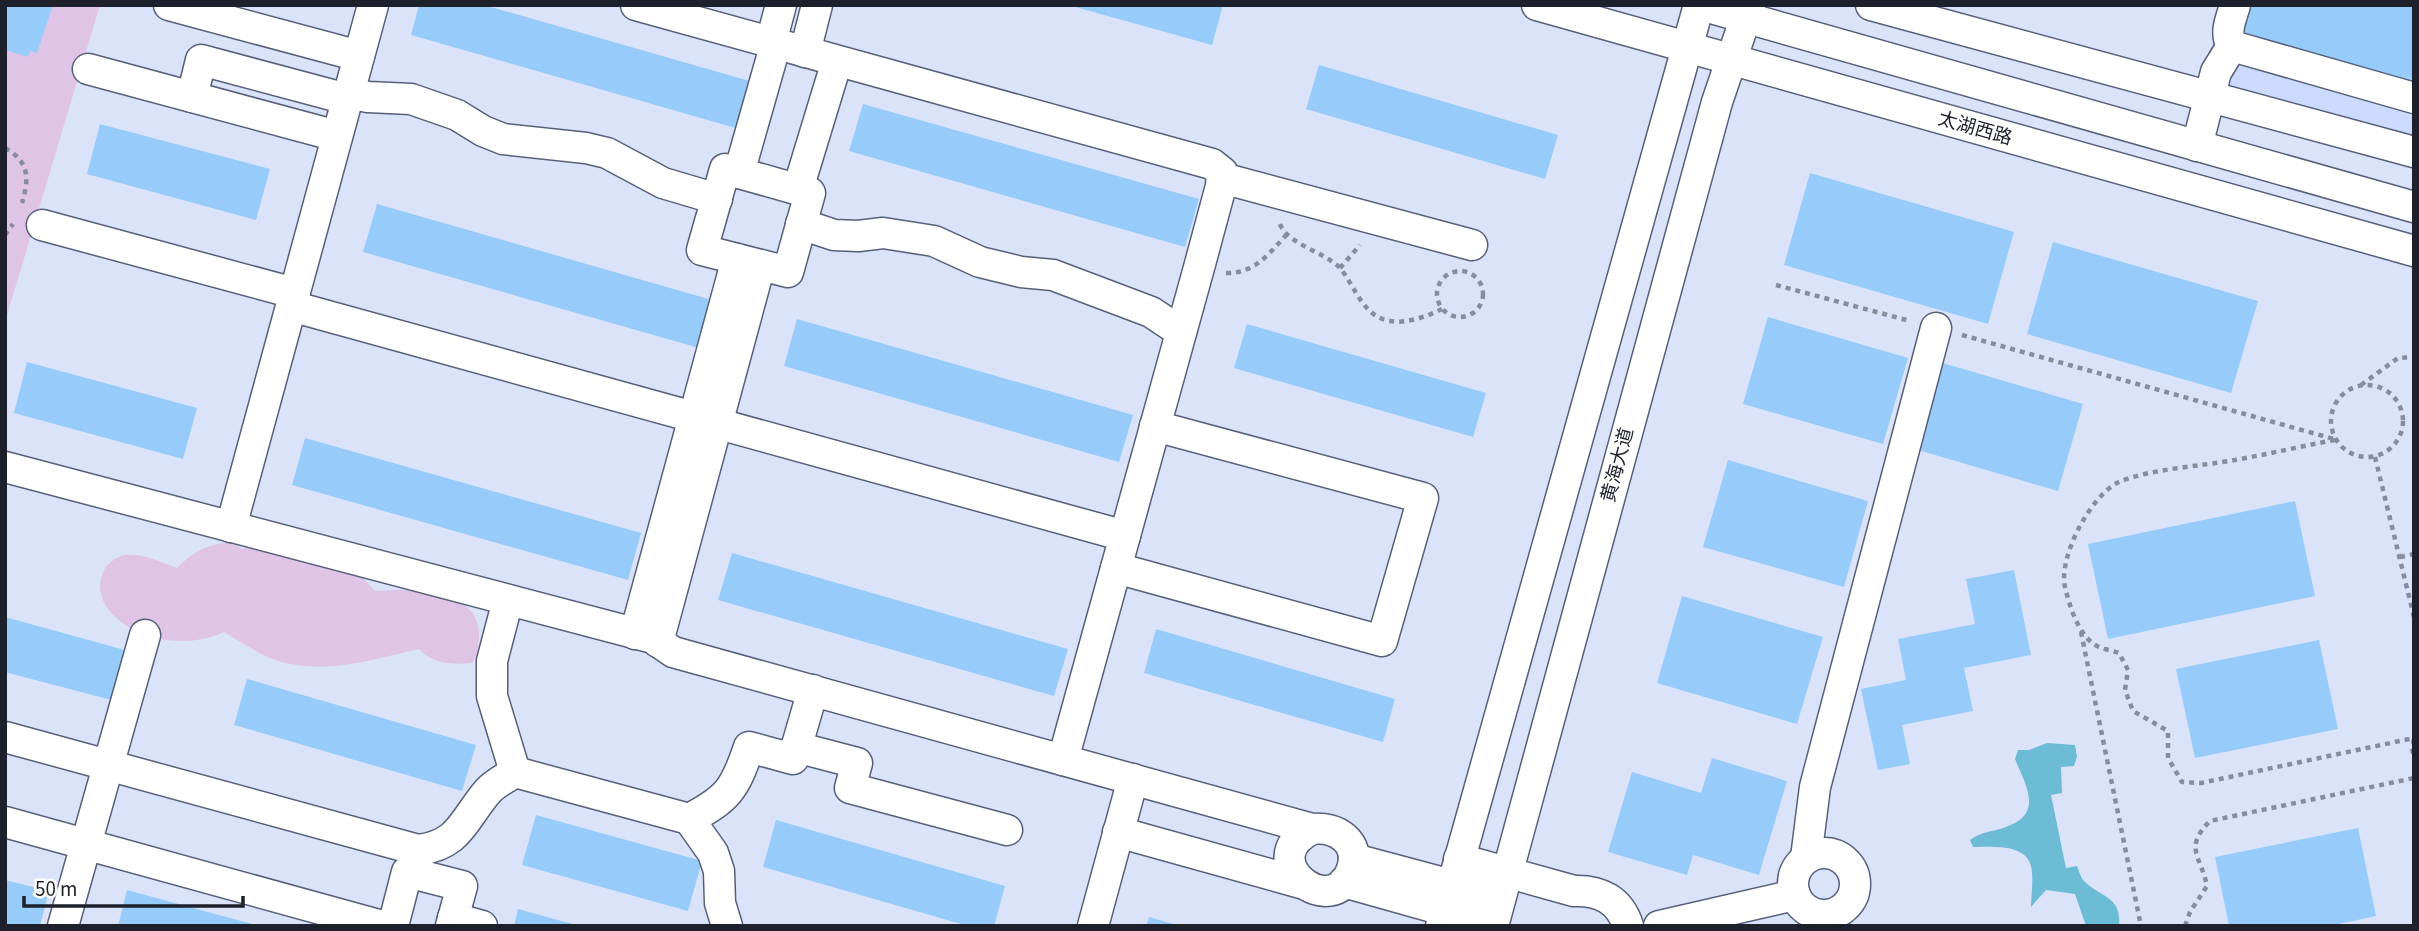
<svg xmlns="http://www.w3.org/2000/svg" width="2419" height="931" viewBox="0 0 2419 931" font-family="'Source Sans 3','Noto Sans SC',sans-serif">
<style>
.built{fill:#cddaff}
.green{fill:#e0c4e7}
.water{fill:#6dbcd5}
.building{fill:#97ccfa}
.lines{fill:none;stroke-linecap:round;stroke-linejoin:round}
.minor-casing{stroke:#576079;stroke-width:33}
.path{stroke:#878d9f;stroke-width:4.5;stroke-dasharray:5 5;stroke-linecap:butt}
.minor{stroke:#fff;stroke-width:30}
.labels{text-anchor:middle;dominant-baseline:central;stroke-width:5;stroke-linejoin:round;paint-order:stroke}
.street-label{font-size:19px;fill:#1e212c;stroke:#fff}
</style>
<rect width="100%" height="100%" fill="#dbe3fb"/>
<polygon class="built" points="2223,5 2414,5 2414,139 2202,80"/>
<g class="green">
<polygon points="5,5 100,5 5,322"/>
<path d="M223,543H234L242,549L262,545L360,575L375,591C409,588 483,588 479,638C478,647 478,656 472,663C452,665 433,664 419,649C378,658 334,673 291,664C267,660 244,644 224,632C205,641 182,643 160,639C130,634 87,606 104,570C107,564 117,556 125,555C143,553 160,562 177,568C192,553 202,547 223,543Z"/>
</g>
<path class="water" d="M2047,743L2075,745L2077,757L2074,766L2061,767L2062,793L2051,795L2066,868L2077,866C2079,871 2081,878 2084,881C2101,898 2122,896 2119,926H2086L2075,894L2046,890L2031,907C2031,896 2033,885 2032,873C2031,843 1995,847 1973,847L1970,840C1982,831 1992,832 2006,827C2044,814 2026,786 2015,759L2018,750H2029Z"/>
<g class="building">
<polygon points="5,5 53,5 37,53 30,51 28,57 5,50"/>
<polygon points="419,5 484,5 760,84 746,131 411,35"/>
<polygon points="1068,5 1223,5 1212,45"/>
<polygon points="2252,5 2414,5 2414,88 2242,39"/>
<polygon points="1319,65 1558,135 1545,179 1306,109"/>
<polygon points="863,104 1199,199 1185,247 849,151"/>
<polygon points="100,124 270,169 256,220 87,174"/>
<polygon points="1810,173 2014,232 1988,324 1784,265"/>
<polygon points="377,204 712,300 699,348 363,252"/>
<polygon points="2053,242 2258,301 2231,393 2027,334"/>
<polygon points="1768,317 1908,358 1883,444 1743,404"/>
<polygon points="797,319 1133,415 1119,462 784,366"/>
<polygon points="1247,324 1486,393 1473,437 1234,368"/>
<polygon points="27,362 197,408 183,459 14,413"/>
<polygon points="1943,363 2083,404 2058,491 1918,450"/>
<polygon points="305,438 641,533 628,580 292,485"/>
<polygon points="1728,460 1868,501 1844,587 1703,547"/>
<polygon points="2295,501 2315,596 2108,639 2088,544"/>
<polygon points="732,553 1068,649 1054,696 718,600"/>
<polygon points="2014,570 2031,655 1964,668 1973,711 1902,725 1910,764 1878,770 1861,689 1906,680 1898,639 1975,624 1966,579"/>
<polygon points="1682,596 1823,637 1797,724 1657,683"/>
<polygon points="5,617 132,652 119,702 5,672"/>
<polygon points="1156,629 1395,699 1383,742 1144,673"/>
<polygon points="2319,640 2338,729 2195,758 2176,669"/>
<polygon points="247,679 476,745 462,791 234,725"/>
<polygon points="1712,758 1787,781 1759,875 1693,855 1687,875 1608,852 1632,772 1701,793"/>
<polygon points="536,815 702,861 688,911 522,865"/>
<polygon points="776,820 1005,886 994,926 968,926 763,867"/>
<polygon points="2358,828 2376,916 2330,926 2229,926 2215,857"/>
<polygon points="5,880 49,891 40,926 5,926"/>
<polygon points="127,890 256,925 256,926 118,926"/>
<polygon points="518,909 576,925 575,926 514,926"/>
<polygon points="1149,917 1177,925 1177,926 1146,926"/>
</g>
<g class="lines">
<g class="minor-casing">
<g id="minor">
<polyline points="169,5 359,56"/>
<polyline points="636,5 1212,164 1222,172 1221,186 1200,264 1063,760"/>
<polyline points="1537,5 2414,251"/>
<polyline points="1701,5 2414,207"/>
<polyline points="1871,5 2414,152"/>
<path d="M2235,5C2231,20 2224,32 2232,46L2414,98"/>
<polyline points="771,42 781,5"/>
<polyline points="805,52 817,5"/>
<polyline points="88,69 337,136"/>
<polyline points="349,93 368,97 411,99 457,115 483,131 503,139 586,148 607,153 663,183 717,199"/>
<polyline points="192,97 201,60 347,99"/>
<polyline points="2197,146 2216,72 2232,46"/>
<polygon points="725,169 810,193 788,272 702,250"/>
<polyline points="739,173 776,43"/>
<polyline points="1222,178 1472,245"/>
<polyline points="798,189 837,61"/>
<polyline points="801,224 834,235 858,236 883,233 934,241 980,262 1021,272 1053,275 1151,312 1181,332"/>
<polyline points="42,225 294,293"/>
<polyline points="291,306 1125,536"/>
<path d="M5,467L653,638L673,652L1312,829C1336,826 1361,842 1352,869C1334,925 1250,860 1312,829"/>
<polyline points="231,527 373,5"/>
<polyline points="1116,568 1382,641 1423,498 1155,426"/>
<polyline points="508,600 492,661 492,696 515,772"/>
<polyline points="635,634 737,259"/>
<polyline points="658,642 760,265"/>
<path d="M5,737L418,850C460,845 463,820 488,791C495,783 506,778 515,772L689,819L713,853L719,871L720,903L727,926"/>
<polyline points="796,747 857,763 850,788 1007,830"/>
<path d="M689,819C728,799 735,789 749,747L793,759L813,690"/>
<polyline points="5,822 382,926"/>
<polyline points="1118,832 1301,883"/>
<circle cx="1824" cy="884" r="31"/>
<polyline points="1806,858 1815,787 1936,328"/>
<polyline points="1354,859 1500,898"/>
<path d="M1459,859L1574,891C1600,890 1620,900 1628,926"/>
<polyline points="1344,882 1493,924"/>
<polyline points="453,918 482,926"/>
<polyline points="63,926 145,635"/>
<polyline points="393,926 407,872 462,886 451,926"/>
<polyline points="1093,926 1133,779"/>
<polyline points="1441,926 1699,5"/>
<polyline points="1493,926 1717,102 1750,5"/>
<polyline points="1659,926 1795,895"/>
</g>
</g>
<g class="path">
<path d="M5,148C30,162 29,179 22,203"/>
<path d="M1280,224C1287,244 1325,252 1340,268C1355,286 1363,317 1390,321C1407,324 1428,316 1442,309"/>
<polyline points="5,235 13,224"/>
<polyline points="1340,268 1360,245"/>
<circle cx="1460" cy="294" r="23"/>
<path d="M1226,273C1254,274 1270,253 1287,234"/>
<polyline points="1776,285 1910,321"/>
<polyline points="1962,335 2334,439"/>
<circle cx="2367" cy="421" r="36"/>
<polyline points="2361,385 2398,358 2414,357"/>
<path d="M2335,440C2302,446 2269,454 2235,460C2202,466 2149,469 2119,482C2091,495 2058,557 2065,587C2069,604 2078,634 2094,644C2100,649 2111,650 2119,653L2128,670L2125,690L2133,711L2168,731V758L2182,782L2201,783L2414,738"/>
<polyline points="2375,457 2414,617"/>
<polyline points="2400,557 2414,554"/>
<polyline points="2081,632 2141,926"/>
<polyline points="2414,739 2412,748 2414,759"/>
<path d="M2185,926L2190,912L2207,886C2201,856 2183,848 2210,821L2414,778"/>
</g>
<use href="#minor" class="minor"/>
</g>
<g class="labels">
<g class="street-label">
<text transform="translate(1975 129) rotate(16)">太湖西路</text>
<text transform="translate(1618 465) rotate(-75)">黄海大道</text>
</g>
</g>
<rect width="2419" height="931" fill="none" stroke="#1e212c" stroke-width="14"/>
<path d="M24 896v10h219v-10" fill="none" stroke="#1e212c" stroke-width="3.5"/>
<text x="35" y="896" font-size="21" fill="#1e212c" stroke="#ffffff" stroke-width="5" paint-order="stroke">50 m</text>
</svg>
